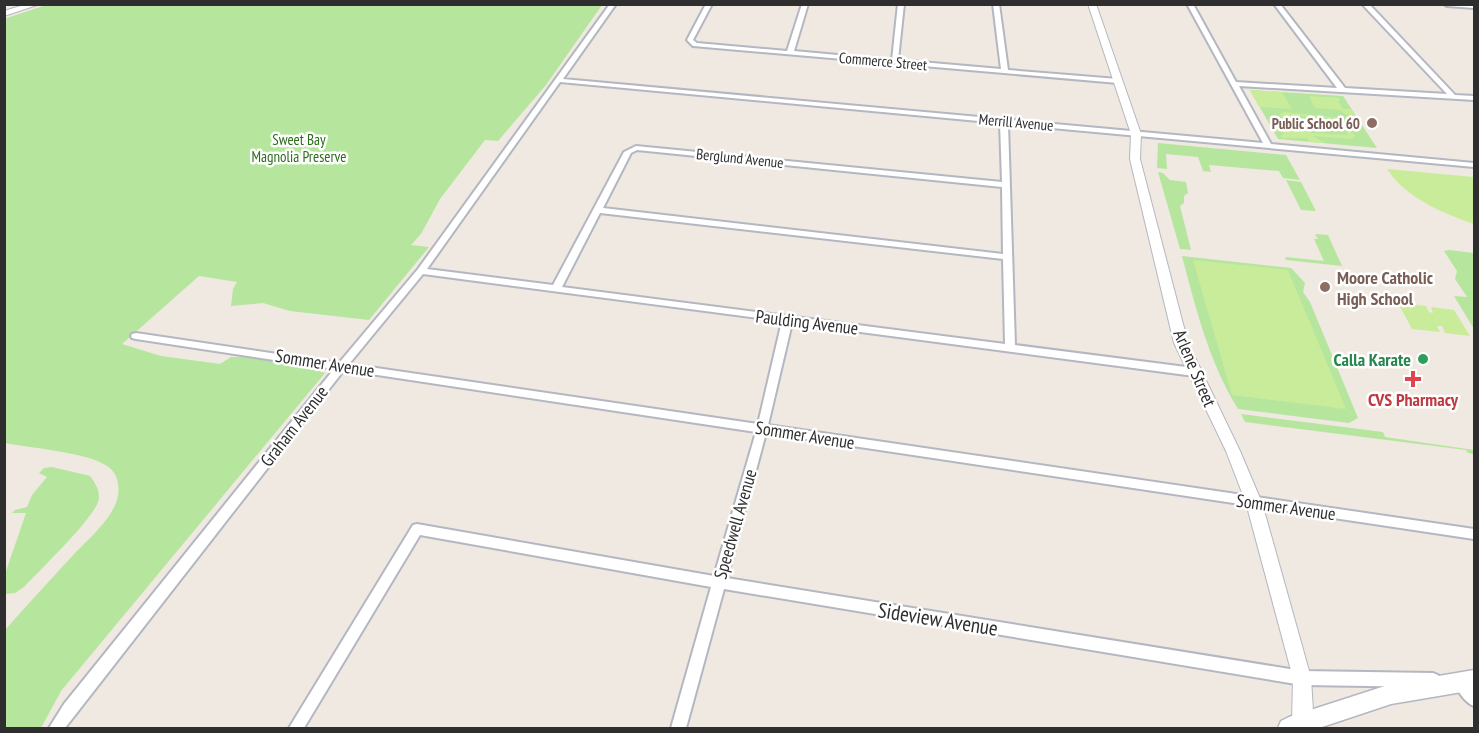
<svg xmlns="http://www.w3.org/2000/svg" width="1479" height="733" viewBox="0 0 1479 733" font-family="'PT Sans Narrow',sans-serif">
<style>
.green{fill:#b6e59e}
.pitch{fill:#c9ec9a;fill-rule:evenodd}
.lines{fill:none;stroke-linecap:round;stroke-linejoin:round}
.minor-casing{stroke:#b4b7c1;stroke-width:4}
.tertiary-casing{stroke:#b4b7c1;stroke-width:2}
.secondary-casing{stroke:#b4b7c1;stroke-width:3}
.minor{fill:#fff;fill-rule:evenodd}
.tertiary{fill:#fff;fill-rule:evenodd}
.secondary{fill:#fff;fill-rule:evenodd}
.education-dot{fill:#8d6e63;stroke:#fff;stroke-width:2}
.leisure-dot{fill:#2e9e5b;stroke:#fff;stroke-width:2}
.health-dot{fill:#e0444e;stroke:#fff;stroke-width:2}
.labels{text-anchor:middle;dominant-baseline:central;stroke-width:5;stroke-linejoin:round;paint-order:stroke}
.far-street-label{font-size:15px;fill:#2e2e2e;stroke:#fff}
.far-education-label{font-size:15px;font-weight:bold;fill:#785e54;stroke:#fff;text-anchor:end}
.far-park-label{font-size:15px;fill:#2c6e1b;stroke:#fff}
.education-label{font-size:18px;font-weight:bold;fill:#785e54;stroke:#fff;text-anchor:start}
.street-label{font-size:18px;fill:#2e2e2e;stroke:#fff}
.leisure-label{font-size:18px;font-weight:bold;fill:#27864d;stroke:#fff;text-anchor:end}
.health-label{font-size:18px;font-weight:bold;fill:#be3a42;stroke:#fff}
.near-street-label{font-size:21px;fill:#2e2e2e;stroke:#fff}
</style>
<rect width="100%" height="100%" fill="#efe9e1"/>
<g class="green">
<path d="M49,4L602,5L546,85L498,141L485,140L440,199L421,234L411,245L429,247L369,320L290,311L263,303L231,306L233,289L237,282L199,276L122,344L161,356L220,364L231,357H250L316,369L325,373L61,691L41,728H5V630C28,604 52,578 76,552C90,538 108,522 116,503C121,490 119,473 107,466C87,452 30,448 5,443L4,19Z"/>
<polygon points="1250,90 1343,96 1377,148 1278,139"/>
<polygon points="1158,143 1286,155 1300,180 1283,178 1279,171 1209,165 1211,172 1203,171 1198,157 1166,154 1167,169 1157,168"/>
<polygon points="1158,172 1163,173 1170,180 1186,182 1188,193 1184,196 1184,203 1180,206 1191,250 1180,249"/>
<polygon points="1286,180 1301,182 1316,211 1301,210"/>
<polygon points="1315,234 1328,235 1342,266 1286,260 1285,257 1324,261 1314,239 1318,239"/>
<polygon points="1449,250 1474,253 1474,329 1454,296 1467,297 1455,279 1457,271 1444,251"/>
<path d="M1182,256L1291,268L1305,283L1303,292L1310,302L1358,418L1349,423L1238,409C1209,362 1196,309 1182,256Z"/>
<polygon points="1241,414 1383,432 1385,437 1474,450 1474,454 1468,453 1466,450 1245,422"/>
<path d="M52,467L90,476C96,484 101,492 98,502C92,520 40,570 24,587L15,593L5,594V574L26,513H12L15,510L27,507L32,495L47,477L39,473L44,468Z"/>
</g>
<g class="pitch">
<polygon points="1250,90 1282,92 1292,109 1259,107"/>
<polygon points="1309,96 1339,98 1340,100 1338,101 1343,109 1351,109 1355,116 1345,114 1340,110 1315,108"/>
<path d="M1285,112L1340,118L1345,121L1355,136L1350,139L1313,136L1325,143L1309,142L1307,138H1282L1281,135L1284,134L1280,127L1272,126L1268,119L1284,124L1280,114ZM1289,115L1337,119L1348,135L1311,133L1307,126L1291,125L1286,116Z"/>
<path d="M1387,169L1474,177V224C1442,213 1406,198 1387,169Z"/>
<polygon points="1193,260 1288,270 1346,409 1232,395"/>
<polygon points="1398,303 1426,306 1429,312 1433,313 1431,307 1454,310 1470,336 1445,333 1442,326 1437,326 1440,332 1412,329"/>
</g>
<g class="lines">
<g class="minor-casing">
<g id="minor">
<path d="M610,4H616L563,79L1263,143L1187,4H1193L1236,82L1337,88L1274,4H1280L1345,88L1447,94L1362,4H1369L1455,95L1474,96V100L1239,86L1271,144L1474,163V167L1008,124L1015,345L1194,368L1198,369L1199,372L1198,375L1194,376L792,323L768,425L1474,529V539L766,433L727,578L1302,671L1433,673L1438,675L1440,680L1438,685L1433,687L1302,685L724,589L686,728H671L711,587L420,535L304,728H289L413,525L417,524L714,576L756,432L344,370L65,728H49L64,704L334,369L136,339L132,338L131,336L132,334L136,333L339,363L418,269ZM560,82L1000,123L1002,182L636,146L624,152L553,285L427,269ZM637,150L1002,187L1003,254L603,208L631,153ZM600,213L1003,259L1005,344L562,287ZM423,274L782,321L758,424L349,364Z"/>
<polygon points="706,4 712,4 693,40 697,43 787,51 802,4 808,4 794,51 892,60 898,4 904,4 898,60 1001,69 993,4 999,4 1008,70 1118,79 1121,81 1118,83 693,46 687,40"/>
<polygon points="1444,4 1474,4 1474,8 1447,6"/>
<path d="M1460,674C1474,680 1474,692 1474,706C1465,703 1457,690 1453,681L1455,676Z"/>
</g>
</g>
<g class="tertiary-casing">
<g id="tertiary">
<polygon points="27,4 40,4 4,16 4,11"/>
<polygon points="1088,4 1096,4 1141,134 1140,159 1188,343 1240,451 1262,503 1311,678 1314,728 1294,728 1292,724 1293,678 1246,503 1226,451 1174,343 1130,159 1131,134"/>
</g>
</g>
<g class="secondary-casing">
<polygon id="secondary" points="1474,670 1474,690 1391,704 1319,728 1278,728 1281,721 1289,717 1391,684"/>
</g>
<use href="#minor" class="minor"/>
<use href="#tertiary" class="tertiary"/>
<use href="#secondary" class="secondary"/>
</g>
<g class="education-dot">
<circle cx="1372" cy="123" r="6"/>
<circle cx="1325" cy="287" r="6"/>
</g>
<circle class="leisure-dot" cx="1423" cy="359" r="6"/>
<path class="health-dot" d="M1410 370h6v6h6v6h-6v6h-6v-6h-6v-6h6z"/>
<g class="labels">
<g class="far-street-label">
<text transform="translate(883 61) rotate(5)">Commerce Street</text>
<text transform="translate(1016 122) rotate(5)">Merrill Avenue</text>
<text transform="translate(740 158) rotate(6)">Berglund Avenue</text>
</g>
<g class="far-education-label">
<text x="1360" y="123">Public School 60</text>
</g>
<g class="far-park-label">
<text x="299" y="139">Sweet Bay<tspan x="299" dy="17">Magnolia Preserve</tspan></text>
</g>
<g class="education-label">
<text x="1337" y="277">Moore Catholic<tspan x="1337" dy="21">High School</tspan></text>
</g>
<g class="street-label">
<text transform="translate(807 322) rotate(7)">Paulding Avenue</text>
<text transform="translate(325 363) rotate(9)">Sommer Avenue</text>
<text transform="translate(1195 368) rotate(67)">Arlene Street</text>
<text transform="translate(294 426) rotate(-52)">Graham Avenue</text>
<text transform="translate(805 435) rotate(9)">Sommer Avenue</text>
<text transform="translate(1286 507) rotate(8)">Sommer Avenue</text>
<text transform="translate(735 524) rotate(-74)">Speedwell Avenue</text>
</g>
<g class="leisure-label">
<text x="1411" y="359">Calla Karate</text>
</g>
<g class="health-label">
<text x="1413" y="399">CVS Pharmacy</text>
</g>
<g class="near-street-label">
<text transform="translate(938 619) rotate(9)">Sideview Avenue</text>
</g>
</g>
<rect width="1479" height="733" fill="none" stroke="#2e2e2e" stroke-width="12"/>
</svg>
